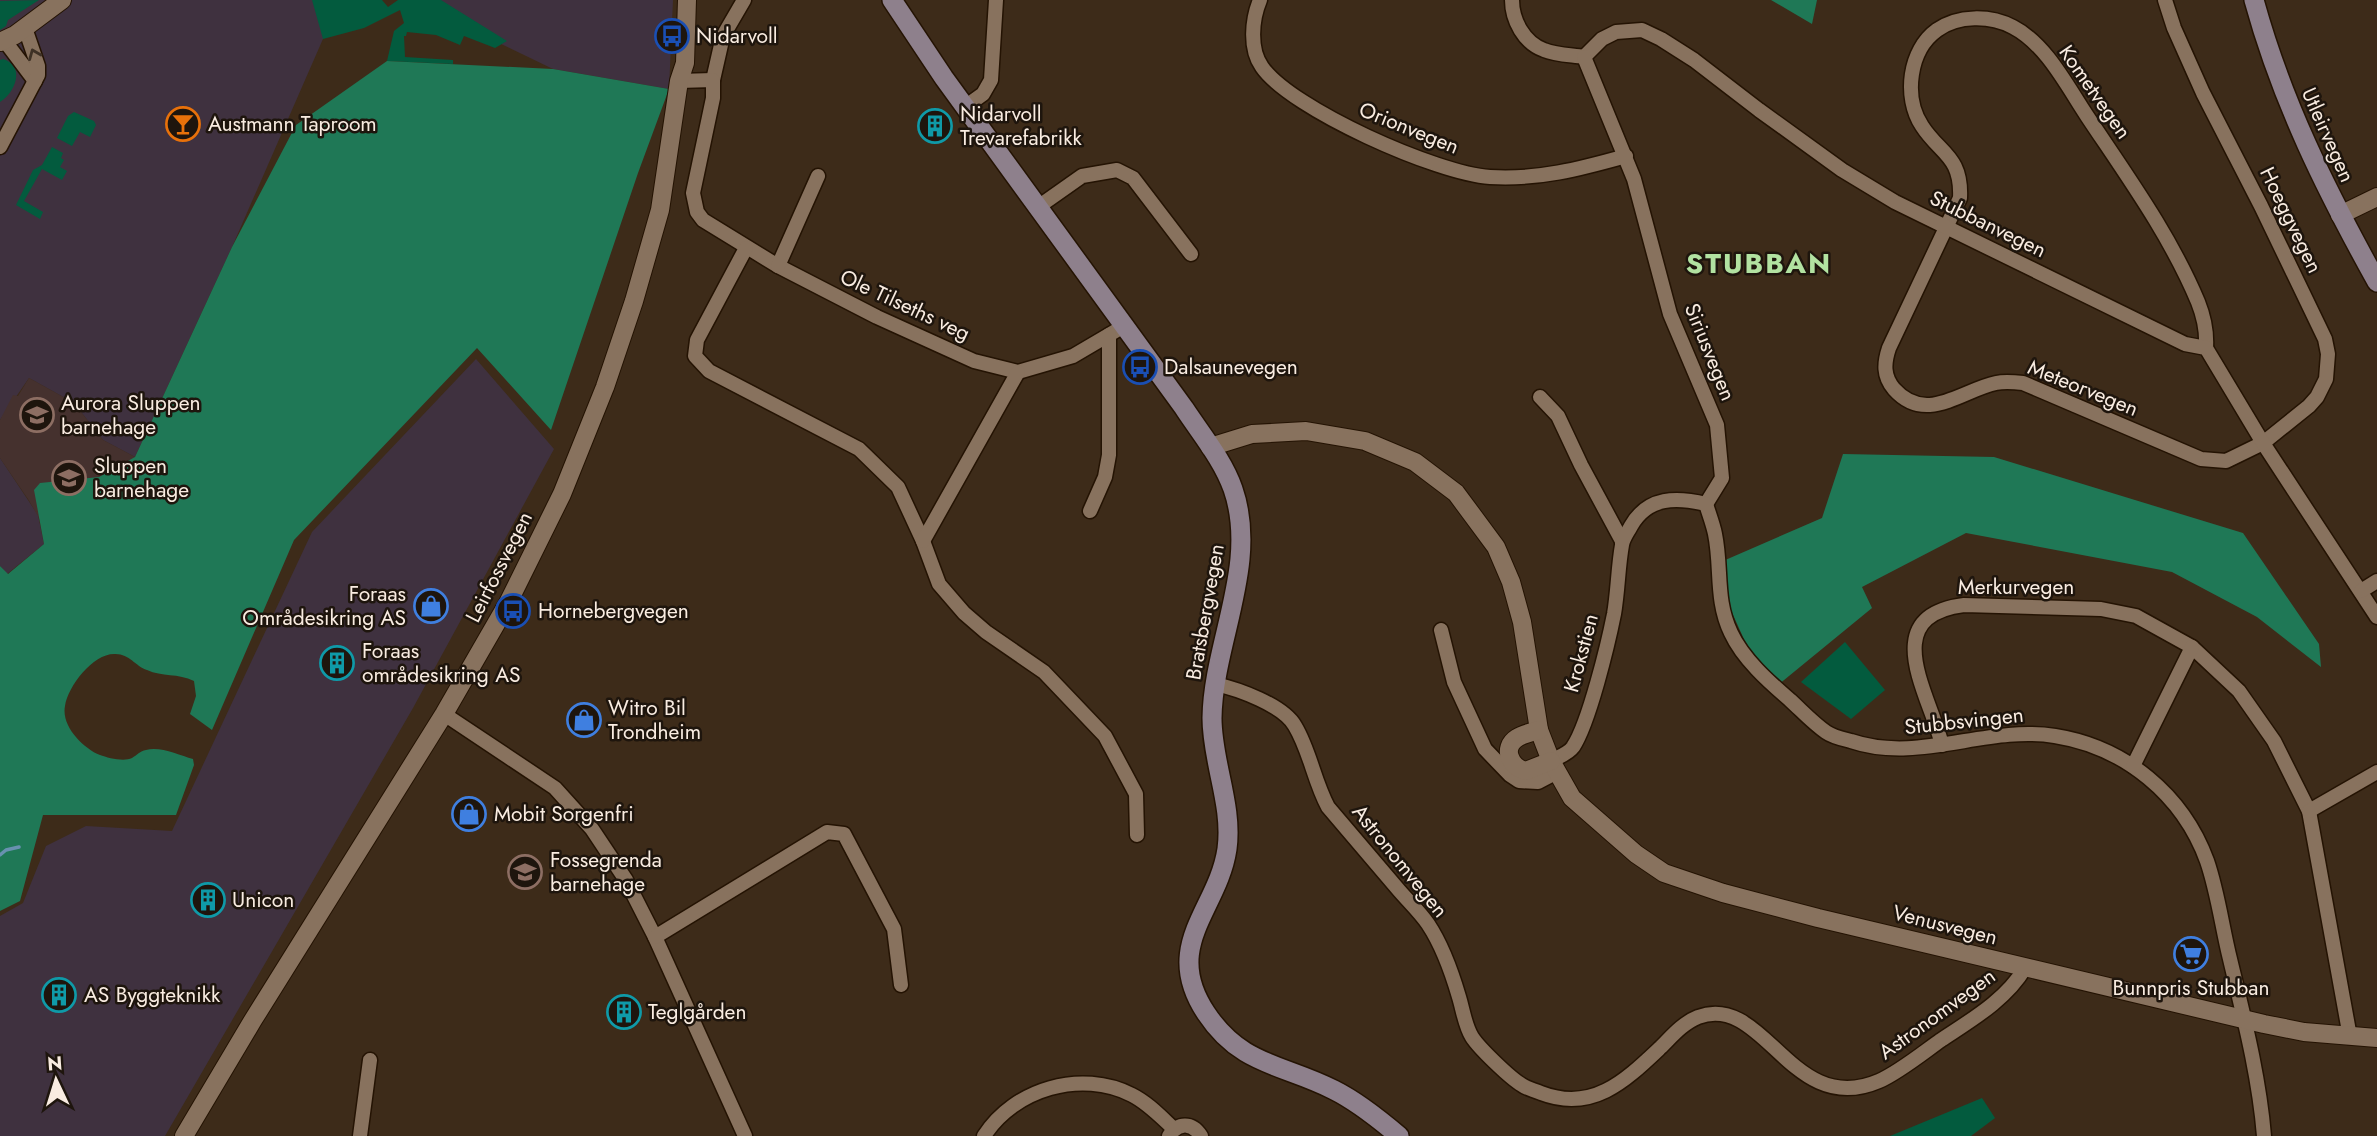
<svg xmlns="http://www.w3.org/2000/svg" width="2377" height="1136" viewBox="0 0 2377 1136" font-family="Jost,sans-serif">
<style>
.industrial{fill:#3f313f}
.education{fill:#45312e}
.green{fill:#035b3e}
.forest{fill:#1f7856}
.lines{fill:none;stroke-linecap:round;stroke-linejoin:round}
.stream{stroke:#6891af;stroke-width:3.5}
.minor-casing{stroke:#241303;stroke-width:17}
.tertiary-casing{stroke:#241303;stroke-width:20}
.secondary-casing{stroke:#241303;stroke-width:22}
.minor{stroke:#88725e;stroke-width:14}
.tertiary{stroke:#88725e;stroke-width:18}
.secondary{stroke:#8e808c;stroke-width:19}
.oneway{stroke:#3e3125}
.labels{text-anchor:middle;dominant-baseline:central;stroke-width:5;stroke-linejoin:round;paint-order:stroke}
.poi-label{font-size:21px;fill:#f9ece1;stroke:#1e150d;text-anchor:start}
.street-label{font-size:21px;fill:#f9ece1;stroke:#1e150d}
.district-label{font-size:28px;font-weight:bold;letter-spacing:2px;fill:#b2e2a1;stroke:#1e150d}
</style>
<rect width="100%" height="100%" fill="#3d2b19"/>
<g class="industrial">
<polygon points="0,0 340,0 232,247 135,457 103,440 74,403 29,378 0,420"/>
<polygon points="410,0 673,0 669,89 553,69"/>
<polygon points="476,359 554,449 413,708 165,1136 0,1136 0,916 23,903 46,846 86,826 172,831 312,532"/>
<polygon points="0,458 38,515 44,544 7,574 0,566"/>
</g>
<polygon class="education" points="29,378 74,403 103,440 135,457 70,572 28,499 0,458 0,420 13,395 18,396"/>
<g class="green">
<polygon points="39,0 8,20 6,26 0,30 0,1"/>
<polygon points="312,0 382,0 388,7 398,0 441,0 507,41 495,48 464,36 460,45 436,35 407,32 406,36 404,36 405,57 453,60 453,64 387,61 394,31 404,23 400,10 364,28 323,39"/>
<path d="M3,59C26,66 15,93 0,102V60Z"/>
<polygon points="74,112 94,121 96,125 90,137 80,132 72,146 57,138 68,116"/>
<polygon points="52,147 63,153 61,158 64,160 60,167 67,171 62,180 42,169 24,201 43,212 40,219 16,205 33,170 42,165"/>
<polygon points="1845,642 1885,690 1851,719 1801,682"/>
<polygon points="1982,1098 1995,1118 1971,1136 1890,1136"/>
</g>
<g class="forest">
<polygon points="1771,0 1817,0 1812,24"/>
<path d="M387,61L553,69L669,89L638,173L551,430L477,348L294,540L212,730L190,714L196,696L194,681C178,673 162,677 147,670C135,666 129,653 114,654C93,654 68,686 65,706C61,726 83,748 100,755C108,758 124,762 132,758C137,755 140,751 146,750C160,746 179,755 193,759L194,765L176,815H43L20,901L0,911V566L8,574L44,544L34,490L40,483L99,477L135,457L232,247L296,125Z"/>
<polygon points="1843,454 1994,457 2243,533 2319,644 2321,667 2257,617 2172,572 1966,533 1862,587 1872,608 1778,685 1747,646 1725,597 1723,561 1822,518"/>
</g>
<g class="lines">
<polyline class="stream" points="0,855 6,850 19,847"/>
<g class="minor-casing">
<g id="minor">
<path d="M1260,0C1252,19 1249,49 1262,67C1291,109 1438,174 1490,177C1537,180 1580,169 1626,156"/>
<path d="M1512,0C1512,20 1524,43 1544,50C1556,55 1571,55 1584,57"/>
<path d="M2165,0L2174,28L2203,93L2261,206L2325,339L2328,354L2326,379L2317,397L2309,406L2263,443L2226,461L2201,459L2023,383C2014,382 2005,381 1996,383C1962,390 1926,425 1894,389C1883,376 1884,363 1889,348L1960,198C1962,156 1940,154 1922,126C1903,97 1909,50 1937,30C1958,15 1990,15 2013,27C2046,44 2067,86 2087,116C2127,176 2170,235 2198,302C2204,317 2207,332 2206,348"/>
<polyline points="4,40 35,81"/>
<polyline points="1584,57 1602,39 1616,32 1642,30 1661,39 1694,60 1759,110 1842,170 1895,202 2185,344 2206,348 2263,443 2377,617"/>
<polyline points="1584,57 1634,179 1670,314 1717,425 1722,478 1706,504"/>
<polyline points="713,80 723,36 744,0"/>
<polyline points="679,81 713,80 713,98 693,193 697,212 703,220 778,266 877,317 974,361 1018,372 1073,356 1124,326"/>
<polyline points="965,107 983,94 991,80 996,0"/>
<polyline points="0,147 38,75 38,66 25,28"/>
<polyline points="1038,207 1082,176 1117,170 1133,178 1191,254"/>
<polyline points="746,248 697,340 695,356 709,371 859,449 898,487 923,541 939,584 964,613 986,632 1044,672 1105,736 1136,794 1137,835"/>
<polyline points="778,266 818,176"/>
<polyline points="1540,397 1558,416 1581,465 1622,541"/>
<polyline points="1090,511 1105,477 1109,455 1109,335"/>
<polyline points="923,541 1018,372"/>
<polyline points="2361,591 2377,581"/>
<polyline points="1441,630 1454,682 1485,749 1510,775 1519,781 1538,782 1557,772"/>
<path d="M1215,684C1238,689 1283,705 1295,726C1310,751 1314,781 1328,807C1351,834 1374,861 1397,888C1407,900 1419,911 1428,924C1442,945 1452,973 1459,997C1463,1010 1465,1026 1472,1037C1479,1048 1510,1078 1522,1085C1527,1089 1535,1090 1541,1093C1593,1113 1626,1080 1661,1047C1672,1036 1683,1023 1698,1017C1765,992 1791,1119 1879,1081C1898,1073 1924,1052 1941,1040C1971,1020 2006,1000 2025,968"/>
<polyline points="444,714 555,788 592,829 626,880 655,937 745,1136"/>
<path d="M1942,745C1930,695 1876,616 1964,605L2101,609L2136,616L2192,647L2239,691L2274,741L2309,811L2350,1037"/>
<path d="M1551,761C1558,757 1568,754 1573,747C1589,723 1608,644 1614,614C1618,591 1618,567 1622,545C1623,538 1628,532 1631,526C1648,496 1677,497 1706,504C1709,514 1713,524 1715,534C1722,568 1715,600 1731,633C1743,659 1769,682 1790,700C1802,711 1813,723 1826,732C1833,737 1843,739 1851,741C1919,764 1986,725 2055,736C2125,747 2183,795 2207,861C2218,893 2222,927 2230,959C2244,1018 2259,1076 2264,1136"/>
<polyline points="2133,766 2192,647"/>
<polyline points="2309,811 2377,772"/>
<polyline points="655,937 827,832 844,834 894,929 901,985"/>
<polyline points="360,1136 370,1060"/>
<path d="M984,1136C1014,1089 1081,1069 1132,1095C1148,1103 1161,1117 1174,1129"/>
<path d="M1169,1136C1178,1122 1192,1122 1201,1136"/>
</g>
</g>
<g class="tertiary-casing">
<g id="tertiary">
<polyline points="0,42 15,35 62,0"/>
<polyline points="2340,215 2377,197"/>
<polyline points="1210,447 1252,434 1306,431 1365,441 1415,462 1456,493 1496,547 1511,582 1522,622 1539,730 1551,761 1572,798 1636,854 1664,873 1723,893 1818,918 2264,1024 2304,1032 2377,1038"/>
<path d="M1539,730C1532,732 1523,734 1517,738C1501,748 1511,768 1526,771L1551,761"/>
<polyline points="184,1136 253,1020 444,714 508,603 562,494 605,387 634,301 660,210 679,81 685,63 687,0"/>
</g>
</g>
<g class="secondary-casing">
<g id="secondary">
<path d="M892,0L944,78L1184,408C1201,434 1223,460 1233,489C1259,564 1213,643 1212,718C1212,762 1233,805 1227,849C1218,910 1161,945 1206,1013C1241,1066 1283,1064 1334,1090C1358,1102 1379,1119 1399,1136"/>
<path d="M2254,0C2282,102 2326,190 2377,282"/>
</g>
</g>
<use href="#minor" class="minor"/>
<use href="#tertiary" class="tertiary"/>
<use href="#secondary" class="secondary"/>
</g>
<defs><path id="oneway-chevron" d="M-2-3.5L2.5 0L-2 3.5" fill="none" stroke-width="1.6" stroke-linecap="round" stroke-linejoin="round" transform="scale(1.75)"/></defs>
<use class="oneway" href="#oneway-chevron" transform="translate(34 54) rotate(-112)"/>
<defs>
<g id="bus-ring" transform="scale(1.75)"><circle r="9.5" fill="#1e150d" stroke="#1a4fb4" stroke-width="1.5"/><path d="M-5-6H5V4H4V6H2V4H-2V6H-4V4H-5ZM-3.5-4V0h7V-4ZM-3.5 1.2v1.5H-2V1.2ZM2 1.2v1.5H3.5V1.2Z" fill="#1a4fb4"/></g>
<g id="bar-ring" transform="scale(1.75)"><circle r="9.5" fill="#1e150d" stroke="#e8710a" stroke-width="1.5"/><path d="M-6-5H6L.8 .8V4.5H3.5V6h-7V4.5H-.8V.8Z" fill="#e8710a"/></g>
<g id="building-ring" transform="scale(1.75)"><circle r="9.5" fill="#1e150d" stroke="#0f9aa8" stroke-width="1.5"/><path d="M-4-6H4V6H1V3H-1V6H-4ZM-2.5-4.3h1.7v1.8h-1.7ZM.8-4.3h1.7v1.8H.8ZM-2.5-1h1.7V.8h-1.7ZM.8-1h1.7V.8H.8Z" fill="#0f9aa8"/></g>
<g id="school-ring" transform="scale(1.75)"><circle r="9.5" fill="#1e150d" stroke="#8d6e63" stroke-width="1.5"/><path d="M0-5L7-2L0 1L-7-2ZM-4 1L0 2.5L4 1V4Q0 6-4 4Z" fill="#8d6e63"/></g>
<g id="shop-ring" transform="scale(1.75)"><circle r="9.5" fill="#1e150d" stroke="#3f7fe0" stroke-width="1.5"/><path d="M-5-2.5h2.3a2.7 3.5 0 0 1 5.4 0H5L5.5 6h-11ZM-1.5-2.5h3a1.5 2.3 0 0 0-3 0Z" fill="#3f7fe0"/></g>
<g id="supermarket-ring" transform="scale(1.75)"><circle r="9.5" fill="#1e150d" stroke="#3f7fe0" stroke-width="1.5"/><path d="M-6-5.5h2.5l.6 2H6L4.5 2H-2.5L-4.4-4H-6ZM-1.5 3.2a1.3 1.3 0 1 0 .1 0ZM3 3.2a1.3 1.3 0 1 0 .1 0Z" fill="#3f7fe0"/></g>
</defs>
<g fill-rule="evenodd">
<use href="#bus-ring" x="672" y="36"/>
<use href="#bar-ring" x="183" y="124"/>
<use href="#building-ring" x="935" y="126"/>
<use href="#bus-ring" x="1140" y="367"/>
<use href="#school-ring" x="37" y="415"/>
<use href="#school-ring" x="69" y="478"/>
<use href="#shop-ring" x="431" y="606"/>
<use href="#bus-ring" x="513" y="611"/>
<use href="#building-ring" x="337" y="663"/>
<use href="#shop-ring" x="584" y="720"/>
<use href="#shop-ring" x="469" y="814"/>
<use href="#school-ring" x="525" y="872"/>
<use href="#building-ring" x="208" y="900"/>
<use href="#supermarket-ring" x="2191" y="954"/>
<use href="#building-ring" x="59" y="995"/>
<use href="#building-ring" x="624" y="1012"/>
</g>
<g class="labels">
<g class="poi-label">
<text x="696" y="36">Nidarvoll</text>
<text x="960" y="114">Nidarvoll<tspan x="960" dy="24">Trevarefabrikk</tspan></text>
<text x="208" y="124">Austmann Taproom</text>
<text x="1164" y="367">Dalsaunevegen</text>
<text x="61" y="403">Aurora Sluppen<tspan x="61" dy="24">barnehage</tspan></text>
<text x="94" y="466">Sluppen<tspan x="94" dy="24">barnehage</tspan></text>
<text x="406" y="594" text-anchor="end">Foraas<tspan x="406" dy="24">Områdesikring AS</tspan></text>
<text x="538" y="611">Hornebergvegen</text>
<text x="362" y="651">Foraas<tspan x="362" dy="24">områdesikring AS</tspan></text>
<text x="608" y="708">Witro Bil<tspan x="608" dy="24">Trondheim</tspan></text>
<text x="494" y="814">Mobit Sorgenfri</text>
<text x="550" y="860">Fossegrenda<tspan x="550" dy="24">barnehage</tspan></text>
<text x="232" y="900">Unicon</text>
<text x="2191" y="988" text-anchor="middle">Bunnpris Stubban</text>
<text x="84" y="995">AS Byggteknikk</text>
<text x="648" y="1012">Teglgården</text>
</g>
<g class="street-label">
<text transform="translate(2095 92) rotate(55)">Kometvegen</text>
<text transform="translate(1409 128) rotate(22)">Orionvegen</text>
<text transform="translate(2328 135) rotate(66)">Utleirvegen</text>
<text transform="translate(2291 220) rotate(64)">Hoeggvegen</text>
<text transform="translate(1988 224) rotate(26)">Stubbanvegen</text>
<text transform="translate(905 305) rotate(25)">Ole Tilseths veg</text>
<text transform="translate(1710 352) rotate(68)">Siriusvegen</text>
<text transform="translate(2083 388) rotate(22)">Meteorvegen</text>
<text transform="translate(499 567) rotate(-63)">Leirfossvegen</text>
<text x="2016" y="587">Merkurvegen</text>
<text transform="translate(1205 612) rotate(-80)">Bratsbergvegen</text>
<text transform="translate(1581 653) rotate(-75)">Krokstien</text>
<text transform="translate(1964 721) rotate(-6)">Stubbsvingen</text>
<text transform="translate(1400 861) rotate(51)">Astronomvegen</text>
<text transform="translate(1945 925) rotate(14)">Venusvegen</text>
<text transform="translate(1937 1014) rotate(-36)">Astronomvegen</text>
</g>
<g class="district-label">
<text x="1759" y="263">STUBBAN</text>
</g>
</g>
<g transform="translate(56 1080) rotate(356)" stroke="#1e150d" stroke-width="5" paint-order="stroke">
<path d="M0-5L12 26L0 18L-12 26Z" fill="#f9ece1"/>
<text y="-10" font-size="19" font-weight="bold" text-anchor="middle" fill="#f9ece1">N</text>
</g>
</svg>
